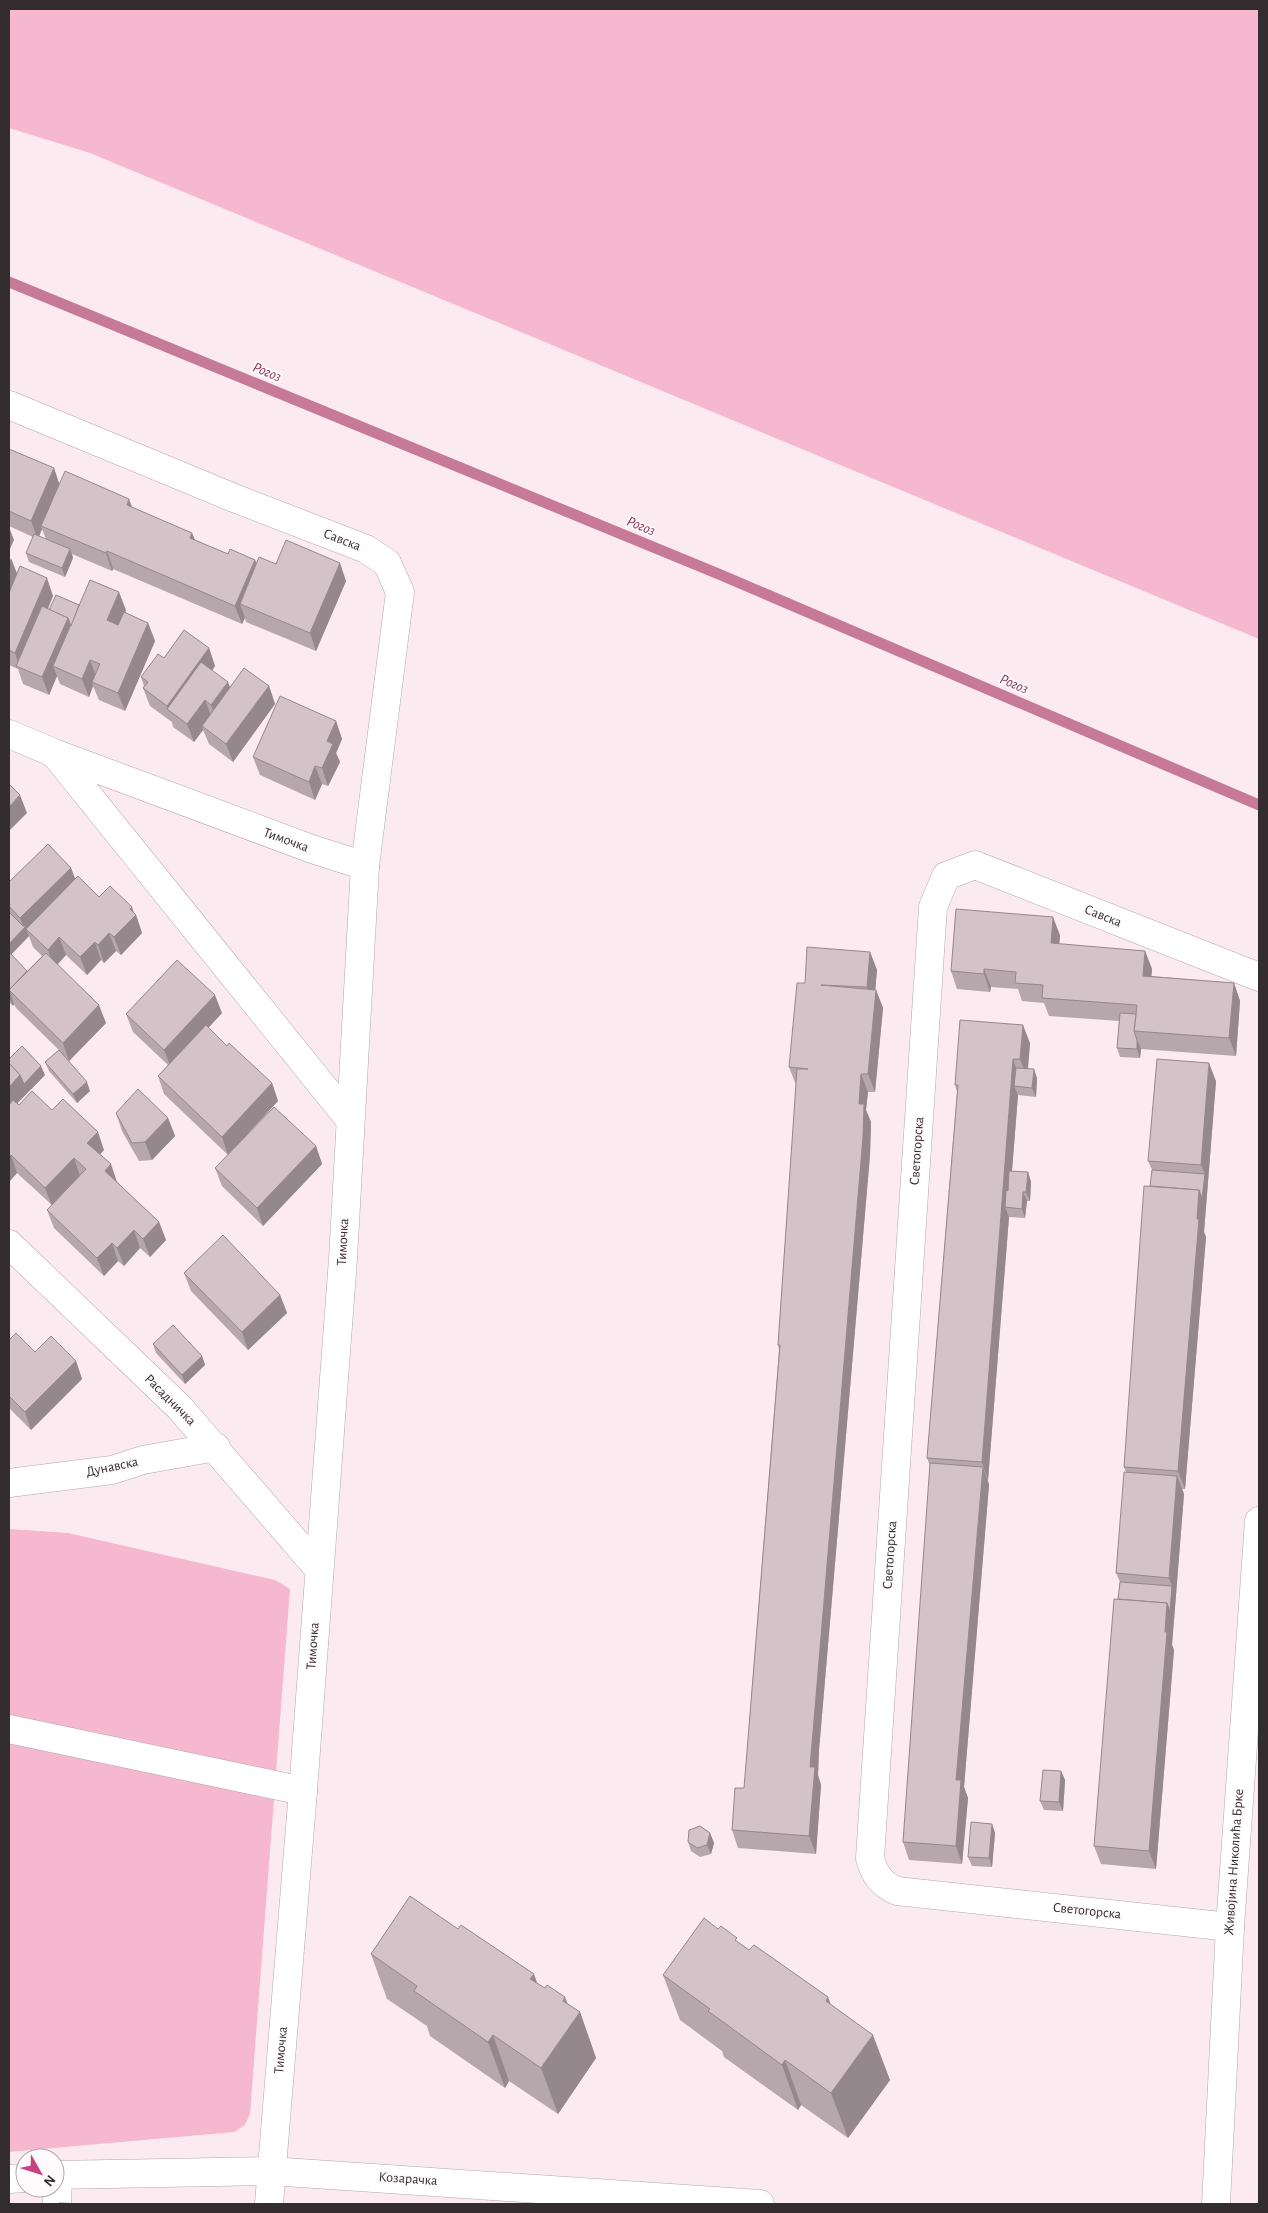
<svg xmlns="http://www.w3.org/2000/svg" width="1268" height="2213" viewBox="0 0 1268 2213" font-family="'Alegreya Sans',sans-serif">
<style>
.green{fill:#f5b8ce}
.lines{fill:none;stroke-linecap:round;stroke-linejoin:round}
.stream{stroke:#c67a98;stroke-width:11}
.minor-casing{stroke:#b6a6ab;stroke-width:29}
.minor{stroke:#fff;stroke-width:28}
.wall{fill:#b5a7ac;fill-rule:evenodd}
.shaded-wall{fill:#94888c}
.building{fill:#d3c2c8;stroke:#94888c}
.labels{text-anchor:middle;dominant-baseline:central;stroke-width:4;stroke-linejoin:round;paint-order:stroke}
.street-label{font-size:14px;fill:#332d2f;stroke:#fffbfc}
.water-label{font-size:15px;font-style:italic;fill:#8b3059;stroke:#fffbfc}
</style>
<rect width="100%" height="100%" fill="#fbeaf0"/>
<g class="green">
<polygon points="9,9 1259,9 1259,639 90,153 9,128"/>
<polygon points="9,1529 68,1533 275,1580 290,1589 250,2114 245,2125 234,2132 9,2152"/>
</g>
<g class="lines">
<polyline class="stream" points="9,282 721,575 1259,805"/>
<g class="minor-casing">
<g id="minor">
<polyline points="9,405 234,498 366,549 387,563 400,592 365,866 343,1259 303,1791 269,2204"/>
<polyline points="9,734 54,753 312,849 365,866"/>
<polyline points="54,753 350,1120"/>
<polyline points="9,1244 180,1408 318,1568"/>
<polyline points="9,1483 112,1470 143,1460 216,1447"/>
<polyline points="9,1729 303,1791"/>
<path d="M1230,1927L897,1891C881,1884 874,1874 870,1858L933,907L946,876L975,865L1259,977"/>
<polyline points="55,2175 270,2171 760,2204"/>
<polyline points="9,2179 25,2178"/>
<polyline points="57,2204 58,2175"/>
<polyline points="1216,2204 1230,1927 1259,1521"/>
</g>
</g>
<use href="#minor" class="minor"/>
</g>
<g class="wall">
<path d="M9,449L54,468L59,484L132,508L192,533L195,540L228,554L255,560L257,564H276L346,581L316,651L246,622L245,618L242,624L113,569L112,571L72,554L73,558L65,577L29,562L26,553L33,537L9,526ZM42,529L46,539L39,536Z"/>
<polygon points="9,557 17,574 53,596 48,609 49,610 79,605 126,610 125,613 148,623 155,641 125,711 99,700 93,686 89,697 60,684 57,676 49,695 23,684 18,669 9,665"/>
<polygon points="209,648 215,666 212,671 230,687 269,686 275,704 233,762 209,744 203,730 194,742 173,727 172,722 150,706 143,688 144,686 141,677 164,658"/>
<polygon points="336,721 342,739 336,753 340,762 328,786 322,784 315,800 260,775 253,757"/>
<path d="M71,868L75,879L99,897L134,913L136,915L142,933L121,955L116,951L104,963L101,960L87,975L66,955L58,964L106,1023L69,1061L64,1055L90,1091L77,1103L49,1071L45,1062L59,1050L16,1008L14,1004L13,1006L9,1002V882ZM29,936L33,947L42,956L27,971L11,954Z"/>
<polygon points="1060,935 1059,944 1145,951 1152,969 1151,976 1234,983 1240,1001 1236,1056 1141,1049 1140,1058 1120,1057 1117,1048 1119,1021 1049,1016 1044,1003 1022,1001 1018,989 991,987 990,992 957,989 951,971"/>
<polygon points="870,952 877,970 875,990 876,990 883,1008 875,1092 868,1092 866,1110 871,1122 870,1155 819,1750 818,1775 821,1785 816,1854 738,1848 732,1830 744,1788 779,1350 778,1345 796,1085 789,1067 805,983"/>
<polygon points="222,1013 208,1028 227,1046 272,1083 278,1101 228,1155 164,1094 158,1076 168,1065 133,1032 126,1014"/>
<polygon points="1030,1043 1028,1069 1037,1078 1036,1097 1018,1095 1012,1171 1028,1172 1031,1182 1030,1201 1027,1201 1025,1218 1009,1217 988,1480 989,1485 964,1787 968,1798 962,1864 909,1860 903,1842 930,1466 927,1458 957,1092 955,1085"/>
<polygon points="9,1059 45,1075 17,1103 19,1105 52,1110 104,1150 100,1154 117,1182 159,1222 166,1240 150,1257 140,1248 124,1266 118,1261 104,1276 54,1228 47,1210 52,1205 17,1173 9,1182"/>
<polygon points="1216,1081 1204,1232 1206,1237 1185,1489 1182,1489 1184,1494 1172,1645 1174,1650 1156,1869 1101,1864 1094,1846 1120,1582 1116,1573 1126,1472 1124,1467 1152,1170 1148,1161"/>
<polygon points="116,1113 168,1118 175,1136 152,1160 139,1161 122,1131"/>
<polygon points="316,1146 322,1164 263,1226 222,1186 215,1168"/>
<polygon points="184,1273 280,1295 287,1313 248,1350 191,1291"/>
<polygon points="9,1340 35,1352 76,1361 82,1379 31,1430 9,1408"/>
<polygon points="153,1344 202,1356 205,1365 185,1384 156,1353"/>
<polygon points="1061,1771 1065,1780 1063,1811 1044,1810 1040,1801"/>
<polygon points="992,1824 995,1833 992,1867 972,1866 968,1857"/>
<polygon points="710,1833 714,1843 711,1854 700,1857 691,1851 688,1842"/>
<polygon points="458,1929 580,2012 596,2058 558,2114 509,2081 505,2088 430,2036 427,2026 387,1999 371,1954"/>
<polygon points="739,1943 831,2005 890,2080 848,2138 801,2105 798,2110 724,2057 722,2051 680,2020 663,1975"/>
</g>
<g class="shaded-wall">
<polygon points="54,468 60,486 41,526 42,529 38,539 31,521"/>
<polygon points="129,499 136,517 127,505"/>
<polygon points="9,527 14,540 9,551"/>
<polygon points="192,533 199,551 190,538"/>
<polygon points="70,549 73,558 65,577 62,568"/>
<polygon points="107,551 113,569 112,571 106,553"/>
<polygon points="11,558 18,576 9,597 9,564"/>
<polygon points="255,560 262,578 240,604 245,618 242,624 235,606"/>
<polygon points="340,563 346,581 316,651 310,633"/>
<polygon points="47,578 53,596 22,668 20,668 15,653"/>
<polygon points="119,592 126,610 114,638 107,620"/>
<polygon points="68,618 71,627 53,666 57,676 49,695 42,677"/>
<polygon points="148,623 155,641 125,711 118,693"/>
<polygon points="209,648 215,666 178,718 169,711 167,706"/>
<polygon points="90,660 97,678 92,682 93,686 89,697 82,679"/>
<polygon points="228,682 235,700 218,723 211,705"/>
<polygon points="269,686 275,704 233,762 226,744"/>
<polygon points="205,700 212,718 202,726 203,730 194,742 187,724"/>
<polygon points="336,721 342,739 336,753 340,762 328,786 322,768 327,741"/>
<polygon points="315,766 322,784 315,800 309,782"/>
<polygon points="20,795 27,813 9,831 9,807"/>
<polygon points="71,868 78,886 26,929 29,936 9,957 9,944 24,928 20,918"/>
<polygon points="132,907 135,916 136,915 142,933 121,955 114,937"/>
<polygon points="1053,917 1060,935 1058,961 1051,943"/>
<polygon points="109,933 116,951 104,963 98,945"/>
<polygon points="59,937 66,955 54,968 48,950"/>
<polygon points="95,942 101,960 87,975 80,957"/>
<polygon points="1145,951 1152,969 1150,994 1143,976"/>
<polygon points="870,952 877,970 874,1005 867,987"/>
<polygon points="984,969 991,987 990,992 984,974"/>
<polygon points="1234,983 1240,1001 1236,1056 1229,1038"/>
<polygon points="876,990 883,1008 875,1092 868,1074"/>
<polygon points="11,995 14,1004 13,1006 9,997"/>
<polygon points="215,995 222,1013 171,1068 164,1050"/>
<polygon points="99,1005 106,1023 69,1061 63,1043"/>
<polygon points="1023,1025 1030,1043 1027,1077 1020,1059"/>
<polygon points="1137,1040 1141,1049 1140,1058 1137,1049"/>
<polygon points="1013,1059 1019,1077 1014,1086 1018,1095 1009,1208 1005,1207 1009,1217 988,1480 982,1462"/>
<polygon points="1209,1063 1216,1081 1204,1232 1206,1237 1185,1489 1178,1471 1199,1190 1205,1174 1201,1165"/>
<polygon points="41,1066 45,1075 9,1112 9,1087 20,1075"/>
<polygon points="1034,1069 1037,1078 1036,1097 1032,1088"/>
<polygon points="861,1074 868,1092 866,1110 871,1122 870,1155 819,1750 818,1775 821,1785 816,1854 809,1836 810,1767"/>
<polygon points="87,1082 90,1091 77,1103 73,1094"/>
<polygon points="272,1083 278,1101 228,1155 222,1137"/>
<polygon points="168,1118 175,1136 152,1160 145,1142"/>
<polygon points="98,1132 104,1150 94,1161 87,1143"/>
<polygon points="316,1146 322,1164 263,1226 257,1208"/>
<polygon points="11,1155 17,1173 9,1182 9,1157"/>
<polygon points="74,1158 80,1176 52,1206 45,1188"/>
<polygon points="111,1164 117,1182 111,1189 105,1171"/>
<polygon points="1028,1172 1031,1182 1030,1201 1026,1192"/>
<polygon points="1023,1192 1027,1201 1025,1218 1022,1209"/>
<polygon points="159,1222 166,1240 150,1257 143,1239"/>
<polygon points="134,1230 140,1248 124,1266 117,1248"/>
<polygon points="112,1243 118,1261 104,1276 97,1258"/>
<polygon points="280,1295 287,1313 248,1350 242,1332"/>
<polygon points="202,1356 205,1365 185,1384 182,1375"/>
<polygon points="76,1361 82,1379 31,1430 25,1412"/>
<polygon points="983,1467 989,1485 964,1787 968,1798 962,1864 956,1846 956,1780"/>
<polygon points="1177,1476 1184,1494 1172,1645 1174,1650 1156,1869 1149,1851 1167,1603 1172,1586 1169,1578"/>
<polygon points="1061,1771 1065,1780 1063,1811 1059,1802"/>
<polygon points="992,1824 995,1833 992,1867 989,1858"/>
<polygon points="710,1833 714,1843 711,1854 707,1845"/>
<polygon points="534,1974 550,2020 530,1979"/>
<polygon points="565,1997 574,2021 580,2012 596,2058 558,2114 541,2068 563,2001"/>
<polygon points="828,1997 845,2043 826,2001"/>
<polygon points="493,2035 509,2081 505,2088 488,2042"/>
<polygon points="873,2035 890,2080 848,2138 831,2093"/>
<polygon points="785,2060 801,2105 798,2110 782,2065"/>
</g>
<g class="building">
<polygon points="9,449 54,468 31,521 9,511"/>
<polygon points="65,471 129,499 127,505 192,533 190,538 228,554 230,549 255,560 235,606 107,551 106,553 41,526"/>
<polygon points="34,534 70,549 62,568 26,553"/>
<polygon points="286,540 340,563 310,633 240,604 259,557 276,564"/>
<polygon points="20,566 47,578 15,653 9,650 9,593"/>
<polygon points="90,580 119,592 107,620 118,625 124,612 148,623 118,693 92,682 100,664 90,660 82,679 53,666"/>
<polygon points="56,595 79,605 71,626 68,618 49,610"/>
<polygon points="42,606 68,618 42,677 16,666"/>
<polygon points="184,630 209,648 167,706 143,688 148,682 141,677 158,654 164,658"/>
<polygon points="201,662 228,682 211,705 205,700 187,724 167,709"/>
<polygon points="244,668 269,686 226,744 202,726"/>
<polygon points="280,696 336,721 327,741 333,744 322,768 315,766 309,782 253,757"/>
<polygon points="9,784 20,795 9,807"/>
<polygon points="48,844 71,868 20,918 9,906 9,882"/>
<polygon points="78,876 99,897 110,886 132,907 130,909 136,915 114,937 109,933 98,945 95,942 80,957 59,937 48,950 26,929"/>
<polygon points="956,909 1053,917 1051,943 1145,951 1143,976 1234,983 1229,1038 1134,1031 1137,1005 1042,998 1043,985 1015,983 1016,972 984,969 984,974 951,971"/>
<polygon points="9,912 23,926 26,926 9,944"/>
<polygon points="807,947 870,952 867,987 821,985 876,990 868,1074 861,1074 859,1104 864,1104 863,1137 813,1732 810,1767 815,1767 809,1836 732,1830 735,1788 744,1788 780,1345 778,1345 797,1069 808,1069 789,1067 797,983 805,983"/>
<polygon points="9,952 27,971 9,990 11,995 9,997"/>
<polygon points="46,953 99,1005 63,1043 9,990"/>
<polygon points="177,960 215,995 164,1050 126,1014"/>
<polygon points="1120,1013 1136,1014 1134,1031 1137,1040 1137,1049 1117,1048"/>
<polygon points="960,1020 1023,1025 1020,1059 1013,1059 982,1462 927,1458 958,1085 955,1085"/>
<polygon points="206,1025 227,1046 229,1043 272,1083 222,1137 158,1076"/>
<polygon points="22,1046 41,1066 24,1084 20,1075 9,1063 9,1059"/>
<polygon points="59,1050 87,1082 73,1094 45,1062"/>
<polygon points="1157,1059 1209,1063 1201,1165 1148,1161"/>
<polygon points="9,1063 20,1075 9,1087"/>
<polygon points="1016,1068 1034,1069 1032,1088 1014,1086"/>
<polygon points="138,1089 168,1118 145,1142 132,1143 116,1113"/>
<polygon points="32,1091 52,1110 63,1099 98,1132 87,1143 111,1164 105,1171 159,1222 143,1239 134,1230 117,1248 112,1243 97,1258 47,1210 86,1169 74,1158 45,1188 11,1155 9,1157 9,1105 13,1100 19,1105"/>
<polygon points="274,1107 316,1146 257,1208 215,1168"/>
<polygon points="1152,1170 1205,1174 1202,1199 1199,1190 1150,1186"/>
<polygon points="1009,1171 1028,1172 1026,1192 1023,1192 1022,1209 1005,1207 1006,1190 1008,1191"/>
<polygon points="1144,1186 1199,1190 1197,1219 1199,1219 1178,1471 1124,1467"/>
<polygon points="223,1235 280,1295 242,1332 184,1273"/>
<polygon points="173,1325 202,1356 182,1375 153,1344"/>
<polygon points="16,1333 35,1352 51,1336 76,1361 25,1412 9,1396 9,1340"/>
<polygon points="930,1463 983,1467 956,1780 961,1780 956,1846 903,1842"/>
<polygon points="1124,1472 1177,1476 1169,1578 1116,1573"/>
<polygon points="1120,1582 1172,1586 1170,1612 1167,1603 1118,1599"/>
<polygon points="1114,1599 1167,1603 1165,1632 1167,1632 1149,1851 1094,1846"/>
<polygon points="1043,1770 1061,1771 1059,1802 1040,1801"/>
<polygon points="971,1822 992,1824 989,1858 968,1857"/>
<polygon points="700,1826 710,1833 707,1845 697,1848 688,1842 689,1830"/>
<polygon points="410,1896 458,1929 461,1925 534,1974 530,1979 545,1988 547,1985 565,1997 563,2001 580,2012 541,2068 493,2035 488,2042 414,1991 417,1986 371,1954"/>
<polygon points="704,1918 718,1929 721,1926 737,1938 735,1940 749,1950 754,1945 828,1997 826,2001 873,2035 831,2093 785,2060 782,2065 708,2011 710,2009 663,1975"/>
<polygon points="59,2203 86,2204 59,2204"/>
</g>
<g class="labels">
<g class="street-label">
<text transform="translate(342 540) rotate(21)">Савска</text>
<text transform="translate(286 840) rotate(20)">Тимочка</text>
<text transform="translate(1103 916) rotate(22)">Савска</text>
<text transform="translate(917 1151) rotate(-86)">Светогорска</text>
<text transform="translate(343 1242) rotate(-87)">Тимочка</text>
<text transform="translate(170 1400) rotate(45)">Расадничка</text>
<text transform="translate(112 1467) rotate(-12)">Дунавска</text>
<text transform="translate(890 1555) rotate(-86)">Светогорска</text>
<text transform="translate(313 1646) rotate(-86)">Тимочка</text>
<text transform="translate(1234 1862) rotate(-86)">Живојина Николића Брке</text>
<text transform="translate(1087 1911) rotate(6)">Светогорска</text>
<text transform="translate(281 2050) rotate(-85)">Тимочка</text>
<text transform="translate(408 2179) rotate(4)">Козарачка</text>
</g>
<g class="water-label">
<text transform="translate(267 372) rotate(22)">Рогоз</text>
<text transform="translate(641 526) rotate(22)">Рогоз</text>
<text transform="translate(1014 684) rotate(23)">Рогоз</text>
</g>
</g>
<rect width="1268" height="2213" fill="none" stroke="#332d2f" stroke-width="20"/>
<g transform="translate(40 2173) rotate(129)"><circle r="24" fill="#fffbfc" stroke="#ada9aa"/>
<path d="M0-4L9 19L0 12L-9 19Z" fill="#c84180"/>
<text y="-8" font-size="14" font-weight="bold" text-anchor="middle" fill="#332d2f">N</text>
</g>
</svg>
